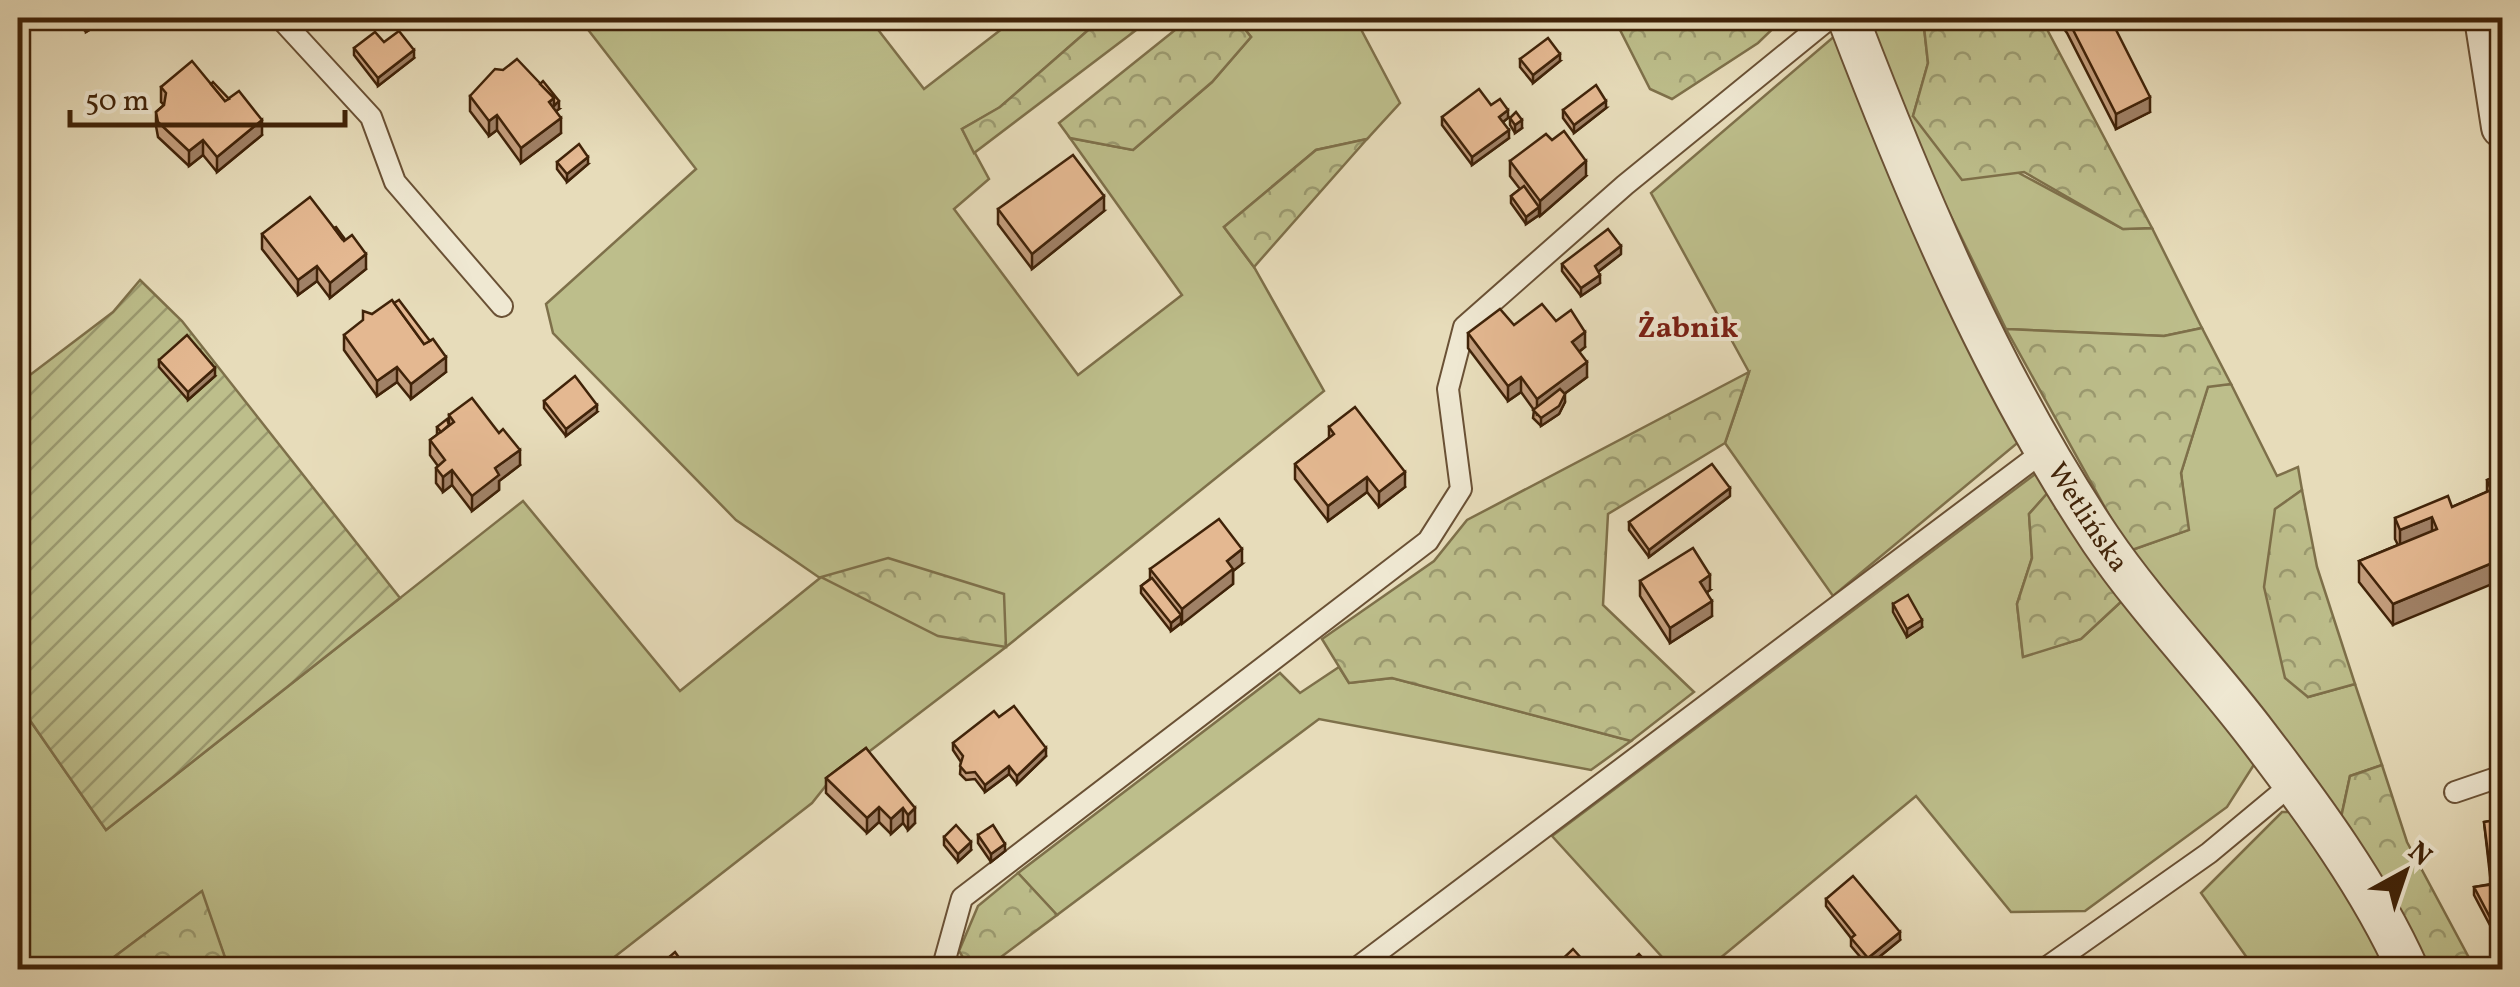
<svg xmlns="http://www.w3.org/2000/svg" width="2520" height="987" viewBox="0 0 2520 987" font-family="Vollkorn,serif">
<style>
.green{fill:#bdbe8b;stroke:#7e704a;stroke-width:2.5}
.forest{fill:url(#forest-crowns);stroke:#7e704a;stroke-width:2.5}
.garden{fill:url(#garden-furrows);stroke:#7e704a;stroke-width:2.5}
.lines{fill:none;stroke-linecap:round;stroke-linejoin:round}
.service-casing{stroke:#6a5135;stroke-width:24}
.minor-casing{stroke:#6a5135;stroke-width:44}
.service{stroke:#efe8d2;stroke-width:20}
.minor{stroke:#efe8d2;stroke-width:40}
.wall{fill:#c49e7d;stroke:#402309;stroke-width:2.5}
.shaded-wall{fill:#a08166;stroke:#402309;stroke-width:2.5}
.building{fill:#e4b891;stroke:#402309;stroke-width:2.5}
.labels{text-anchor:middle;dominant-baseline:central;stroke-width:8;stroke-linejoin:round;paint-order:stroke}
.street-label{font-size:28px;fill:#402309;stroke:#efe8d2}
.neighbourhood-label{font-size:30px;font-weight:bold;fill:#7a1f14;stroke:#efe8d2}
</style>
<defs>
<pattern id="forest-crowns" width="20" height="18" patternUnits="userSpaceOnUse" patternTransform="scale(2.5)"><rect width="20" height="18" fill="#bdbe8b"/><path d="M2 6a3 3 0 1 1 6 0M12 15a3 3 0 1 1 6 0" fill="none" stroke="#9b9a70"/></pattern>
<pattern id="garden-furrows" width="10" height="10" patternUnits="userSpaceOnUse" patternTransform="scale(2.5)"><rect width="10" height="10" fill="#bdbe8b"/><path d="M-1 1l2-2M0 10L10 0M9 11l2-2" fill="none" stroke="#9b9a70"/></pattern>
</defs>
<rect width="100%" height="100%" fill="#e7dcba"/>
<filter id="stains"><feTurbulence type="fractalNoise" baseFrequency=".002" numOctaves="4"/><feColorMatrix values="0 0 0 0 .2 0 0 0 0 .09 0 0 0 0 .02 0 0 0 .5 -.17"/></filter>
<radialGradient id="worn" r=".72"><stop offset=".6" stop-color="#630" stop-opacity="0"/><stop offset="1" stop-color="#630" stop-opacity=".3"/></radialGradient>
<g class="green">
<polygon points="579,18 869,18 924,89 1016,18 1102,18 999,108 962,129 989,179 954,209 1078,375 1182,295 1070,138 1133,150 1212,82 1251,37 1236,18 1355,18 1400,103 1367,139 1316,150 1224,227 1254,267 1324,391 1006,647 828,783 812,803 599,969 229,969 201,892 98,969 18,969 18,703 106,830 523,501 680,691 820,578 736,520 553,333 546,304 696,169"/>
<polygon points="1864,18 1923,18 1928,63 1913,116 2123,229 2152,228 2202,328 2164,336 2006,329 1909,130"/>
<polygon points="1837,34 2021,440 1833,596 1725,443 1749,372 1651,193"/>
<polygon points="2231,384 2277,476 2298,467 2302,490 2275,510 2308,697 2355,684 2382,765 2350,776 2339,827 2129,551 2188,530 2181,473 2208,386"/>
<polygon points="2038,472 2052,488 2029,514 2032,558 2017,604 2023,656 2081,639 2125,598 2255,763 2227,807 2085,911 2011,912 1916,796 1707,969 1673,969 1552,836"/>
<polygon points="1339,667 1349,683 1392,678 1631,741 1591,770 1319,719 1057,915 1018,873 1280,673 1300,693"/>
<polygon points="2282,812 2293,812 2394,958 2385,969 2255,969 2201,893"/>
</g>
<g class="forest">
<polygon points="1102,18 1152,18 974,153 962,129 1000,107"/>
<polygon points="1190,18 1236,18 1251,37 1212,82 1133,150 1070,138 1059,123"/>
<polygon points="1614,18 1784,18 1758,43 1672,99 1650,89"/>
<polygon points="1923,18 2041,18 2152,228 2123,229 2024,172 1962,180 1913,116 1928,63"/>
<polygon points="1367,139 1254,267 1224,227 1316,150"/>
<polygon points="2202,328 2231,384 2208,387 2181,473 2189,530 2129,551 2006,329 2164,336"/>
<polygon points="1749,372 1725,443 1608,514 1603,605 1694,692 1631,741 1392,678 1349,683 1322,639 1434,561 1467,520"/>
<polygon points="2052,488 2125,598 2081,639 2023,657 2017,604 2032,558 2029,514"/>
<polygon points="2302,490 2317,567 2355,684 2308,697 2285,678 2264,587 2275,509"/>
<polygon points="888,558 1004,594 1006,647 938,636 821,577"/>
<polygon points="2382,765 2407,842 2475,969 2421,969 2339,827 2350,776"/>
<polygon points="1018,873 1057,915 985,969 970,969 959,951 978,906"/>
<polygon points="202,891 229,969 98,969"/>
</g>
<polygon class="garden" points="140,280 182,321 400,598 106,830 18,703 18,384 113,312"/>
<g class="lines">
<g class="service-casing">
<g id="service">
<polyline points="280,18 371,117 395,182 502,306"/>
<polyline points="2455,792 2502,776"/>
<polyline points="942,970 962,898 1428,541 1461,489 1448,389 1464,327 1625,185 1830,18"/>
<polyline points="1354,970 2044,451"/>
<polyline points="2043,970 2209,853 2292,784"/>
</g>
</g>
<g class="minor-casing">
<g id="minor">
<path id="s1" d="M1848,18C1917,198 1993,379 2101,540C2148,609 2207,669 2257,735C2312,807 2371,887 2408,970"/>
<polyline points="2485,18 2502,127"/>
</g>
</g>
<use href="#service" class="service"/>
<use href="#minor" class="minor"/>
</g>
<g class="wall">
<polygon points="73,18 109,18 86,32"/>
<polygon points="2056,18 2110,18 2150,112 2116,129 2067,33"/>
<polygon points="384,42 414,58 378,86 354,55 354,48"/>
<polygon points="1520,59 1560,61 1533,83 1520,67"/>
<polygon points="211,84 262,135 217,172 203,155 189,166 158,137 156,126 156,112 164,105 161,102 161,87"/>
<polygon points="470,96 559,109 556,111 561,133 521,163 497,130 489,136 470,111"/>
<polygon points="1491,105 1508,118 1503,122 1509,138 1472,165 1442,125 1442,117"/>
<polygon points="1606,108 1574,133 1563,118 1563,110"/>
<polygon points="1510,118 1522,128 1515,133 1510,125"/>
<polygon points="1510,161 1586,176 1540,216 1539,215 1526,224 1511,203 1511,196 1520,189 1510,176"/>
<polygon points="557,162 588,164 567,182 557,169"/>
<polygon points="998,209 1104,211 1032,269 998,224"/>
<polygon points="334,228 344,238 344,241 366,269 330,298 317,281 298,295 262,249 262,234"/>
<polygon points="1621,254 1598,272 1600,283 1581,296 1562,271 1562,264"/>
<polygon points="1556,321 1585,347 1579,352 1587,377 1564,394 1565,402 1559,414 1541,426 1533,418 1534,410 1521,392 1508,401 1468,348 1468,333 1514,325"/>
<polygon points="344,335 430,341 446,372 411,399 397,382 377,396 344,350"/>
<polygon points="159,360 215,376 188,400 159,367"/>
<polygon points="544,401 597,412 566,436 544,408"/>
<polygon points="449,415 520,465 499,481 499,490 472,511 452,485 443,492 436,483 436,468 438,466 430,455 430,440 437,435 437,427 449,425"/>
<polygon points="1329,427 1405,487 1379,507 1367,492 1328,521 1295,479 1295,464 1329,438"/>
<polygon points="2502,474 2393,625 2359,582 2359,561 2398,545 2395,539 2395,518 2452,507 2487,492 2487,480"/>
<polygon points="1730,496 1649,557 1629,530 1629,522"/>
<polygon points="1242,564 1233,571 1233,584 1171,631 1141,593 1141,586 1150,579 1150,569"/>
<polygon points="1640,581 1710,590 1707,592 1712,616 1670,643 1640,596"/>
<polygon points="1893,604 1922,627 1907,637 1893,612"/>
<polygon points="999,717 1046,756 1017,784 1009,774 985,792 975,779 966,780 960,774 961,762 953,750 953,743"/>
<polygon points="866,748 915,823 908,830 903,823 891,834 879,822 867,833 826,793 826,778"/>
<polygon points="2502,819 2502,948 2474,895 2474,887 2491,884 2484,822"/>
<polygon points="978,835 1005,851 991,862 978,843"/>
<polygon points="944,837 971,850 958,862 944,845"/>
<polygon points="1826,899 1900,940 1868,966 1851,946 1851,938 1826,906"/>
</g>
<g class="shaded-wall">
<polygon points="97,18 109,18 86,32 86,24"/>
<polygon points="414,50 414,58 378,86 378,78"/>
<polygon points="1560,54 1560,61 1533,83 1533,75"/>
<polygon points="2150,97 2150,112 2116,129 2116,114"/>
<polygon points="554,98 559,101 559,109 549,117 549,102"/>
<polygon points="1606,101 1606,108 1574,133 1574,125"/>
<polygon points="1508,110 1508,118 1499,125 1499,117"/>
<polygon points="497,115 497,130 489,136 489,121"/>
<polygon points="561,118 561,133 521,163 521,148"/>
<polygon points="262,120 262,135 217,172 217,157"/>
<polygon points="1522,120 1522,128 1515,133 1515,125"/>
<polygon points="1509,130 1509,138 1472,165 1472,157"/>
<polygon points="203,140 203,155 189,166 189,151"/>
<polygon points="588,157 588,164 567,182 567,174"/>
<polygon points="1586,161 1586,176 1540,216 1540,201"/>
<polygon points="1104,196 1104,211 1032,269 1032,254"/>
<polygon points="1539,207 1539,215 1526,224 1526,217"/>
<polygon points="1621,246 1621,254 1595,274 1595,266"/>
<polygon points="366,254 366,269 330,298 330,283"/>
<polygon points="317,266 317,281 298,295 298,280"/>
<polygon points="1600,275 1600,283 1581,296 1581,288"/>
<polygon points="1585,332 1585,347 1572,357 1572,342"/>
<polygon points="446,357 446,372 411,399 411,384"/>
<polygon points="1587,362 1587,377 1537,414 1537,399"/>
<polygon points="397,367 397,382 377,396 377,381"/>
<polygon points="215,368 215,376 188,400 188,392"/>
<polygon points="1521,377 1521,392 1508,401 1508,386"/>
<polygon points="1565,394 1565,402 1559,414 1541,426 1541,418"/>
<polygon points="597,405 597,412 566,436 566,429"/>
<polygon points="520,450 520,465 499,481 499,490 472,511 472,496 495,468"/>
<polygon points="452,470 452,485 443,492 443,477"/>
<polygon points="1405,472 1405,487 1379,507 1379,492"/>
<polygon points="1367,477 1367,492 1328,521 1328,506"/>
<polygon points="1730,488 1730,496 1649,557 1649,550"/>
<polygon points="2432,517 2432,538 2400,552 2400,530"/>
<polygon points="1242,549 1242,564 1233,571 1233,584 1182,624 1182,609 1227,561"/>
<polygon points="2502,559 2502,580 2393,625 2393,604"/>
<polygon points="1710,575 1710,590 1700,597 1700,582"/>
<polygon points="1712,601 1712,616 1670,643 1670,628"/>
<polygon points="1181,615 1181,623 1171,631 1171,623"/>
<polygon points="1922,620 1922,627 1907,637 1907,629"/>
<polygon points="1046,748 1046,756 1017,784 1017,776"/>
<polygon points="1009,766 1009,774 985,792 985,785"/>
<polygon points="879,807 879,822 867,833 867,818"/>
<polygon points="903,808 903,823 891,834 891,819"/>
<polygon points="915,808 915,823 908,830 908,815"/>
<polygon points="971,842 971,850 958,862 958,854"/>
<polygon points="1005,844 1005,851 991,862 991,854"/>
<polygon points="1900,932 1900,940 1868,966 1868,958"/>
</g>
<g class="building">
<polygon points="80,18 97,18 86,24"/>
<polygon points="2067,18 2110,18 2150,97 2116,114"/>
<polygon points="399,31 414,50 378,78 354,48 375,32 384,42"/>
<polygon points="1548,38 1560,54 1533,75 1520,59"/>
<polygon points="517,59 554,98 549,102 561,118 521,148 497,115 489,121 470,96 495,69 503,70"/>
<polygon points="192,61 225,101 239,91 262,120 217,157 203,140 189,151 158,122 156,112 164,105 166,93 161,87"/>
<polygon points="543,81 559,101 554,106 554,98 540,84"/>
<polygon points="213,82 229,99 225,101 211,84"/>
<polygon points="1596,85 1606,101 1574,125 1563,110"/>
<polygon points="1479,89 1491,105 1500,99 1508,110 1499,117 1509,130 1472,157 1442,117"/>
<polygon points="1516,112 1522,120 1515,125 1510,118"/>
<polygon points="1564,131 1586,161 1540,201 1510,161 1546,134 1552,140"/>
<polygon points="579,144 588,157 567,174 557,162"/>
<polygon points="1073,155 1104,196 1032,254 998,209"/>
<polygon points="1524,186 1539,207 1526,217 1511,196"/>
<polygon points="310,197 344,241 352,235 366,254 330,283 317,266 298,280 262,234"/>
<polygon points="336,227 344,238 342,239 334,228"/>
<polygon points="1608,229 1621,246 1595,266 1600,275 1581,288 1562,264"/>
<polygon points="392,300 424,344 433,339 446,357 411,384 397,367 377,381 344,335 363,320 363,311 372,314"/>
<polygon points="399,300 430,341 424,344 394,303"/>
<polygon points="1542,304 1556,321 1571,310 1585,332 1572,342 1587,362 1537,399 1521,377 1508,386 1468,333 1500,309 1514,325"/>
<polygon points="187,335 215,368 188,392 159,360"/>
<polygon points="575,376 597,405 566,429 544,401"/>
<polygon points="1560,389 1565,394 1559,406 1541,418 1533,410"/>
<polygon points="472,398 499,433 503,429 520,450 495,468 499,475 472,496 452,470 443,477 436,468 445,460 430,440 454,422 449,415"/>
<polygon points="1355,407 1405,472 1379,492 1367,477 1328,506 1295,464 1334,434 1329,427"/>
<polygon points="447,419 449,425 441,432 437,427"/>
<polygon points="1712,464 1730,488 1649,550 1629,522"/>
<polygon points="2502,474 2502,559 2393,604 2359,561 2437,529 2432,517 2400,530 2395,518 2448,496 2452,507 2491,490 2487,480"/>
<polygon points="1219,519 1242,549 1227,561 1233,569 1182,609 1150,569"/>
<polygon points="1693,548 1710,575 1700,582 1712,601 1670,628 1640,581"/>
<polygon points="1152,578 1181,615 1171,623 1141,586"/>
<polygon points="1908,595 1922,620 1907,629 1893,604"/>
<polygon points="1014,706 1046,748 1017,776 1009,766 985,785 975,772 966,773 960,766 963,756 953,743 994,711 999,717"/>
<polygon points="866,748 915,808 908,815 903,808 891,819 879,807 867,818 826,778"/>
<polygon points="2502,819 2502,875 2491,877 2484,822"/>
<polygon points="956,825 971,842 958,854 944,837"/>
<polygon points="993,825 1005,844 991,854 978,835"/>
<polygon points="1853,876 1900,932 1868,958 1851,938 1855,935 1826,899"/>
<polygon points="2502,883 2502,940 2474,887"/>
<polygon points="1573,949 1592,970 1551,970"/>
<polygon points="675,952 688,970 654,970"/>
<polygon points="1639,954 1654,970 1622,970"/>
<polygon points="1800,958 1816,970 1791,970"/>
</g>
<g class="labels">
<g class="street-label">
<text stroke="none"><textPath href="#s1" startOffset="555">Wetlińska</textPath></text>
</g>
<g class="neighbourhood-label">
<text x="1688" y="329">Żabnik</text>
</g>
</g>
<rect width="2520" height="987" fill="none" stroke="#e7dcba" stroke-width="60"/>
<rect x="20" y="20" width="2480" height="947" fill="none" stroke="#402309" stroke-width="5"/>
<rect x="30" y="30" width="2460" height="927" fill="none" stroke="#402309" stroke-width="2.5"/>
<g transform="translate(2405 872) rotate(40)" stroke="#efe8d2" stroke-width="8" paint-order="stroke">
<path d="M0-8L18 38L0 25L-18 38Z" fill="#402309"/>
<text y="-15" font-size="28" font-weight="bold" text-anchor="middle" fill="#402309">N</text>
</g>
<path d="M70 110v15h275v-15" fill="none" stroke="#402309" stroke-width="5"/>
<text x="85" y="110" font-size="30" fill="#402309" stroke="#efe8d2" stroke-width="8" paint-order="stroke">50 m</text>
<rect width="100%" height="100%" filter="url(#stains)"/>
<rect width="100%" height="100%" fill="url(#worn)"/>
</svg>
